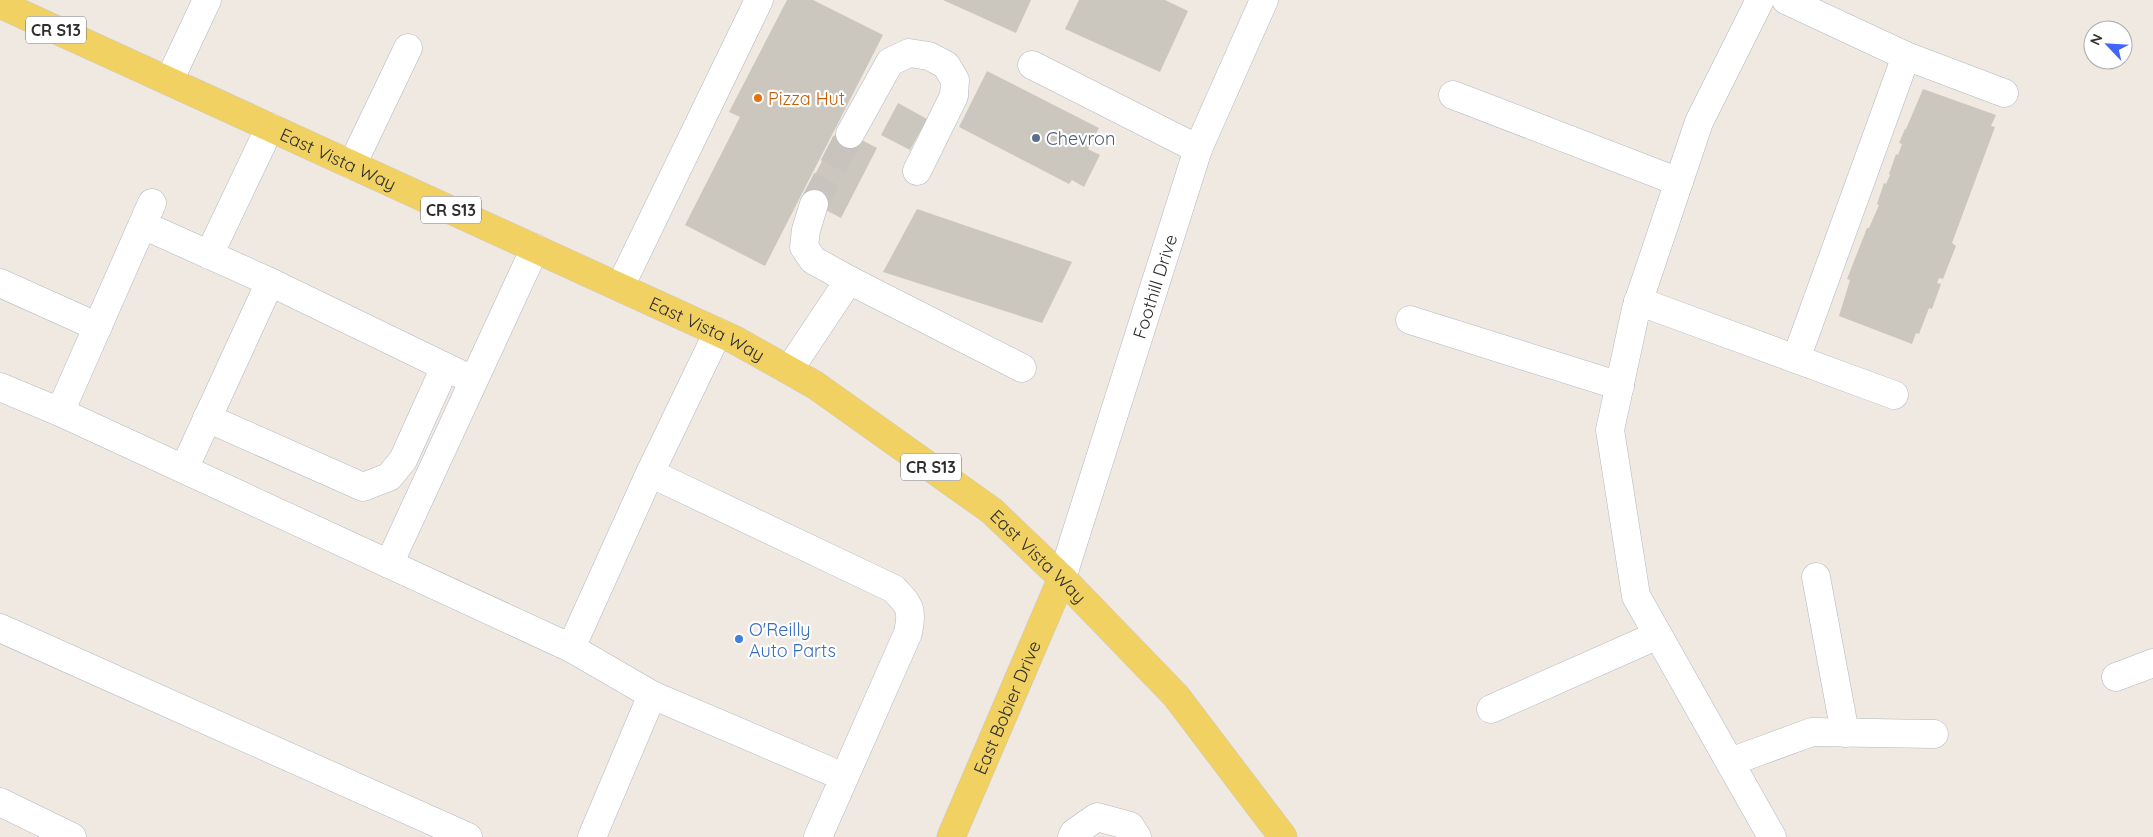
<svg xmlns="http://www.w3.org/2000/svg" width="2153" height="837" viewBox="0 0 2153 837" font-family="Quicksand,sans-serif">
<style>
.building{fill:#cbc7bf}
.lines{fill:none;stroke-linecap:round;stroke-linejoin:round}
.minor-tunnel{stroke:#c8c4bd;stroke-width:28;stroke-dasharray:28 14;stroke-linecap:butt}
.minor-casing{stroke:#b4b7c1;stroke-width:29}
.major-casing{stroke:#c9c9c9;stroke-width:29}
.minor{stroke:#fff;stroke-width:28}
.major{stroke:#f2d163;stroke-width:28}
.food-dot{fill:#e8710a;stroke:#fff;stroke-width:2}
.service-dot{fill:#5c6f8a;stroke:#fff;stroke-width:2}
.shop-dot{fill:#3f7fe0;stroke:#fff;stroke-width:2}
.labels{text-anchor:middle;dominant-baseline:central;stroke-width:4.5;stroke-linejoin:round;paint-order:stroke}
.shield{fill:#fff;stroke:#6d6d6d;stroke-width:1}
.shield-label{font-size:16px;font-weight:bold;fill:#2e2e2e}
.food-label{font-size:18px;fill:#c56008;stroke:#fff;text-anchor:start}
.service-label{font-size:18px;fill:#4e5e75;stroke:#fff;text-anchor:start}
.street-label{font-size:18px;fill:#2e2e2e;stroke:#fff}
.shop-label{font-size:18px;fill:#366cbe;stroke:#fff;text-anchor:start}
</style>
<rect width="100%" height="100%" fill="#efe9e1"/>
<g class="building">
<polygon points="787,0 813,0 883,35 765,266 685,225 740,117 729,112"/>
<polygon points="943,0 1031,0 1016,33"/>
<polygon points="1079,0 1165,0 1188,11 1160,72 1065,29"/>
<polygon points="987,71 1099,128 1088,149 1100,155 1084,187 1072,180 1069,184 959,127"/>
<polygon points="1923,89 1996,115 1991,126 1995,127 1952,243 1956,246 1943,279 1939,278 1937,283 1941,284 1932,309 1929,308 1919,334 1916,333 1912,344 1839,316 1850,280 1847,279 1867,228 1869,228 1879,205 1877,204 1884,183 1886,184 1890,175 1889,174 1896,154 1898,155 1902,144 1899,143 1905,129 1906,129"/>
<polygon points="898,103 927,119 910,150 881,135"/>
<polygon points="839,128 877,148 841,218 803,198"/>
<polygon points="917,209 1072,262 1042,323 883,272"/>
</g>
<g class="lines">
<polyline class="minor-tunnel" points="814,204 850,134"/>
<g class="minor-casing">
<g id="minor">
<polyline points="1760,0 1699,122 1636,309 1610,430 1636,596 1772,837"/>
<polyline points="1786,0 1906,56 2004,93"/>
<polyline points="1032,65 1198,149"/>
<polyline points="169,81 207,0"/>
<polyline points="1453,95 1679,182"/>
<polyline points="850,134 890,62 909,53 929,56 946,65 955,80 954,96 917,171"/>
<polyline points="352,165 408,48"/>
<polyline points="814,204 806,230 804,247 813,260 849,280"/>
<polyline points="143,225 270,282 184,469"/>
<polyline points="209,255 270,127"/>
<polyline points="270,282 462,375"/>
<polyline points="0,283 98,327"/>
<polyline points="620,287 759,0"/>
<polyline points="1638,301 1894,395"/>
<polyline points="1410,320 1620,386"/>
<path d="M718,332L650,473L894,589C910,606 913,609 908,633L818,837"/>
<polyline points="1796,359 1906,56"/>
<polyline points="789,370 849,280 1022,368"/>
<polyline points="0,387 60,412 571,648 650,473"/>
<polyline points="60,412 152,203"/>
<polyline points="207,418 363,487 389,477 403,460 445,367"/>
<polyline points="389,564 535,248"/>
<polyline points="1816,577 1845,733"/>
<path id="s1" d="M1062,578L1198,149L1264,0"/>
<polyline points="0,628 468,837"/>
<polyline points="571,648 652,695 844,777"/>
<polyline points="2116,677 2153,663"/>
<polyline points="1491,709 1658,635"/>
<polyline points="1730,762 1812,732 1934,734"/>
<polyline points="0,802 72,837"/>
<polyline points="592,837 652,695"/>
<polyline points="1072,837 1074,833 1097,817 1130,826 1137,837"/>
</g>
</g>
<g class="major-casing">
<g id="major">
<path id="s2" d="M0,4L735,340L815,385L992,511L1062,578L1176,696L1283,837"/>
<path id="s3" d="M951,837L1062,578"/>
</g>
</g>
<use href="#minor" class="minor"/>
<use href="#major" class="major"/>
</g>
<circle class="food-dot" cx="758" cy="98" r="5"/>
<circle class="service-dot" cx="1036" cy="138" r="5"/>
<circle class="shop-dot" cx="739" cy="639" r="5"/>
<g class="labels">
<g class="shield">
<rect x="26" y="16.5" width="60" height="27" rx="4"/>
<rect x="421" y="196.5" width="60" height="27" rx="4"/>
<rect x="901" y="453.5" width="60" height="27" rx="4"/>
</g>
<g class="shield-label">
<text x="56" y="30">CR S13</text>
<text x="451" y="210">CR S13</text>
<text x="931" y="467">CR S13</text>
</g>
<g class="food-label">
<text x="768" y="98">Pizza Hut</text>
</g>
<g class="service-label">
<text x="1046" y="138">Chevron</text>
</g>
<g class="street-label">
<text stroke="none"><textPath href="#s2" startOffset="372">East Vista Way</textPath></text>
<text stroke="none"><textPath href="#s1" startOffset="306">Foothill Drive</textPath></text>
<text stroke="none"><textPath href="#s2" startOffset="778">East Vista Way</textPath></text>
<text stroke="none"><textPath href="#s2" startOffset="1182">East Vista Way</textPath></text>
<text stroke="none"><textPath href="#s3" startOffset="141">East Bobier Drive</textPath></text>
</g>
<g class="shop-label">
<text x="749" y="629">O'Reilly<tspan x="749" dy="21">Auto Parts</tspan></text>
</g>
</g>
<g transform="translate(2108 45) rotate(295)"><circle r="24" fill="#ffffff" stroke="#ababab"/>
<path d="M0-4L9 19L0 12L-9 19Z" fill="#4264fb"/>
<text y="-8" font-size="14" font-weight="bold" text-anchor="middle" fill="#2e2e2e">N</text>
</g>
</svg>
